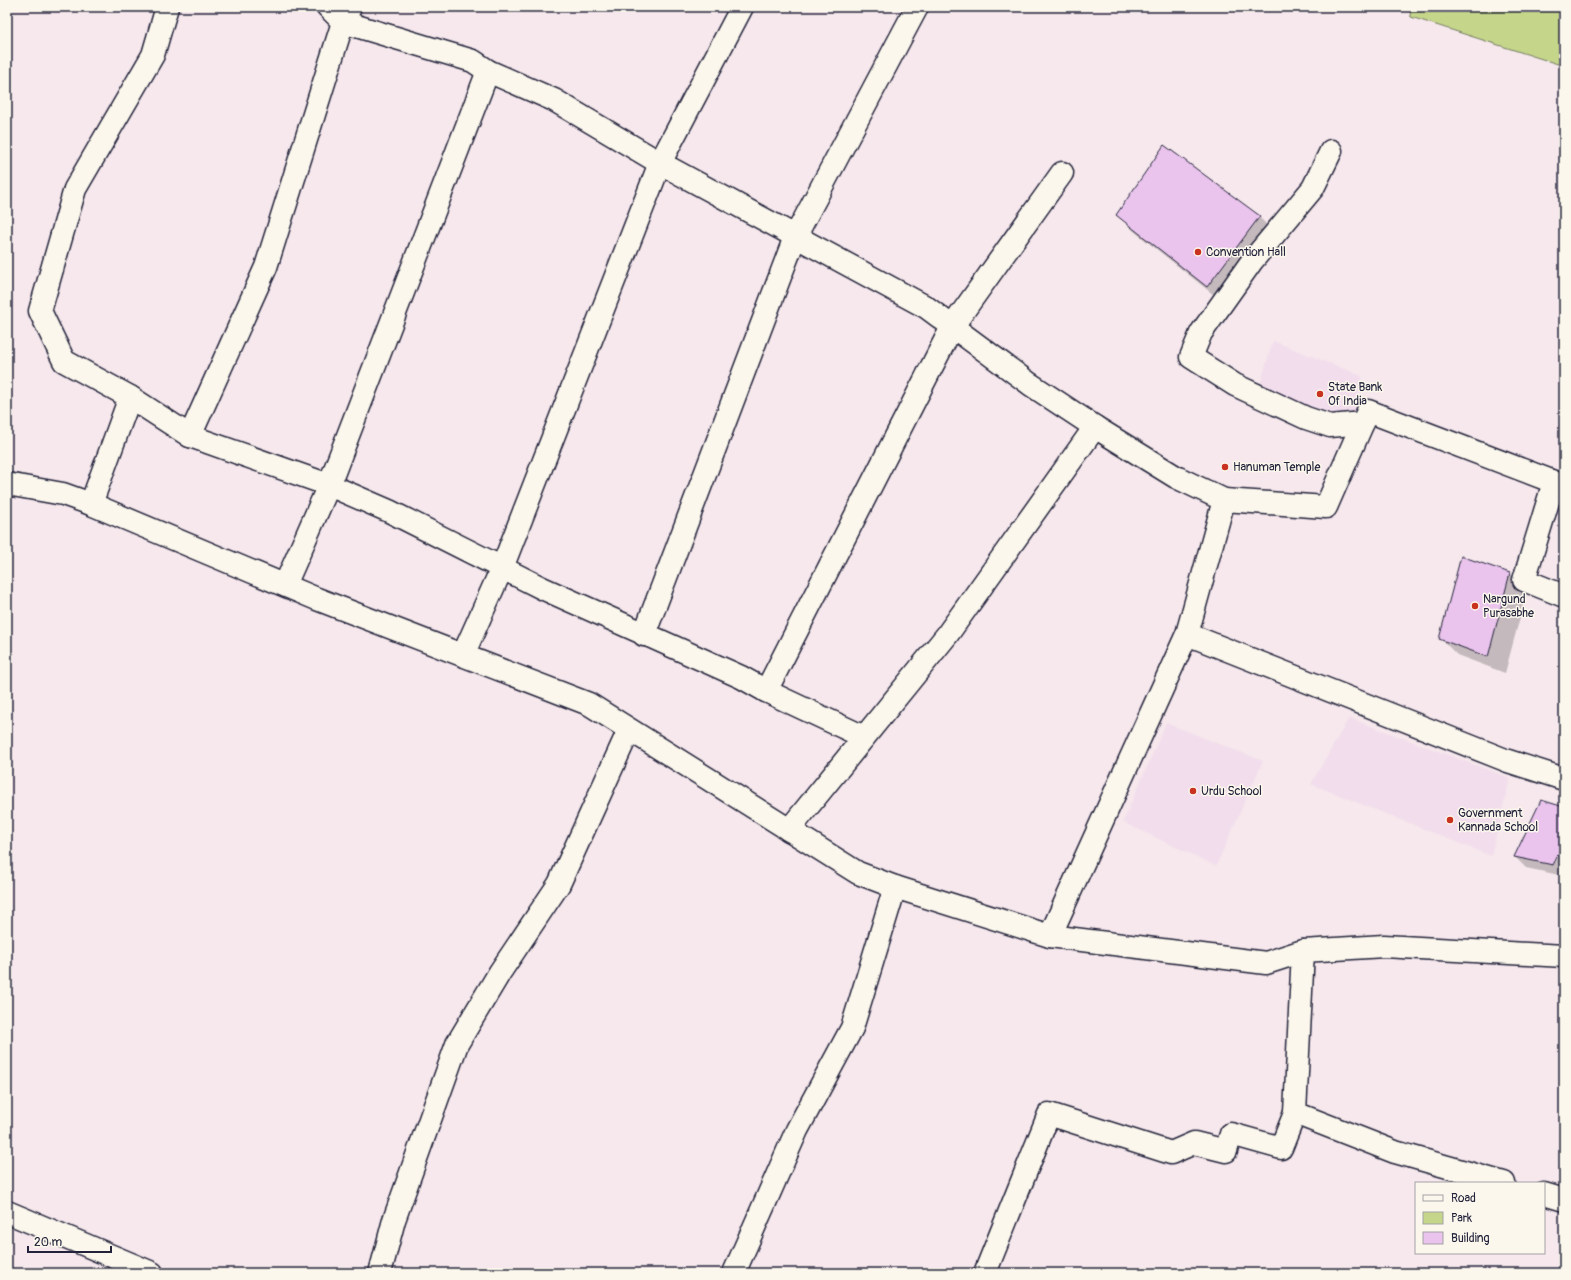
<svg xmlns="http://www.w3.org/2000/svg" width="1571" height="1280" viewBox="0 0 1571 1280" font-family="Pangolin,sans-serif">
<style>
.built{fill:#f2ddec}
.green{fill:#c5d68b;stroke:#747c63}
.shadow{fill:#0003}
.building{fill:#eac4ed;stroke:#22223b}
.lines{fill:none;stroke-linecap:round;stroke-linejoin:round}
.street-casing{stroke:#22223b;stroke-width:25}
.secondary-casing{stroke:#22223b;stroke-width:25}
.street{stroke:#fbf7ec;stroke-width:22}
.secondary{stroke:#fbf7ec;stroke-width:22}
.poi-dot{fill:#c8321e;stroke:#fbf7ec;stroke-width:1.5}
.labels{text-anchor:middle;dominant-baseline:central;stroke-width:3;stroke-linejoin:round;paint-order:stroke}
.poi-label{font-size:12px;fill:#22223b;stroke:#fbf7ec;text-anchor:start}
</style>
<rect width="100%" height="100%" fill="#f6e8ec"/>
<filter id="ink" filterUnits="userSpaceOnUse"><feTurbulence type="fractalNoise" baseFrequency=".025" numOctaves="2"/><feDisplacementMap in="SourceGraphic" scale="8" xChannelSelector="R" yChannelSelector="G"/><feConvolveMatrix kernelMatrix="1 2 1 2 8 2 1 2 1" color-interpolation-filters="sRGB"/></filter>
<g filter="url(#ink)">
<g class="built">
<polygon points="1273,341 1362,376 1353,419 1258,391"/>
<polygon points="1349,718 1510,778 1491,856 1311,784"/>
<polygon points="1166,723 1263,761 1216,866 1123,822"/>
</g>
<polygon class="green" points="1409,7 1564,7 1564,66 1411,17"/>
<g class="shadow">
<polygon points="1118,215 1259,217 1276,234 1224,303 1135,232"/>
<polygon points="1462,557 1510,574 1527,591 1505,673 1457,655 1440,638"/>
<polygon points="1564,808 1564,876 1526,868 1515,857"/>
</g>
<g class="building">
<polygon points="1164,145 1260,216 1207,287 1116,215"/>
<polygon points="1461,556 1510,573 1488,657 1439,639"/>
<polygon points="1541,800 1564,807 1564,842 1553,865 1514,857"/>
</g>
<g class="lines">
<g class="street-casing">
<g id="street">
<polyline points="328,7 343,22 473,61 488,71 554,100 660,163 926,307 1030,384 1095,427 1176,477 1224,500"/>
<polyline points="1331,151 1313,188 1252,261 1201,333 1191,357 1235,385 1306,418 1330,426 1363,423"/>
<polyline points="130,397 190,436 329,485 389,511 542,588 741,677 766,691 864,737"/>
<polyline points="190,436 266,267 343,22 350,7"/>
<polyline points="91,504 130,397 64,361 40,311 75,189 153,55 167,7"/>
<polyline points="285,585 329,485 488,71"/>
<polyline points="1187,634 1508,761 1564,779"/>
<polyline points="644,635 795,237 917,7"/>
<polyline points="463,655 502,568 660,163 742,7"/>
<polyline points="766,691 952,327 1062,173"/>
<polyline points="789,830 947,635 1095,427"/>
<polyline points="1050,936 1187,634 1224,500 1326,507 1368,411 1554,482 1524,580 1564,596"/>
<polyline points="1303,951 1295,1113 1395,1152 1504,1183"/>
<polyline points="1544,1194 1564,1200"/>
<polyline points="7,1212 152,1273"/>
<polyline points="380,1273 394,1220 457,1044 500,972 559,884 629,730"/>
<polyline points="734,1273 797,1130 852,1028 895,887"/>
<polyline points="985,1273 1049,1114 1171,1153 1194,1143 1226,1151 1231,1134 1281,1148 1295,1113"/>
</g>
</g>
<g class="secondary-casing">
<polyline id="secondary" points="7,484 63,494 91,504 317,599 589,704 858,873 895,887 1050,936 1266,963 1303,951 1384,946 1564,956"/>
</g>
<use href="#street" class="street"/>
<use href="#secondary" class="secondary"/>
</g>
</g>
<g class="poi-dot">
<circle cx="1198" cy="252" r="4"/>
<circle cx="1320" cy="394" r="4"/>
<circle cx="1225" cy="467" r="4"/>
<circle cx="1475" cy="606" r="4"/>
<circle cx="1193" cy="791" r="4"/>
<circle cx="1450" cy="820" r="4"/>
</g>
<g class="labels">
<g class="poi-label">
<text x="1206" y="252">Convention Hall</text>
<text x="1328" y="387">State Bank<tspan x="1328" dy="14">Of India</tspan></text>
<text x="1233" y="467">Hanuman Temple</text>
<text x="1483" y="599">Nargund<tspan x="1483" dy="14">Purasabhe</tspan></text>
<text x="1201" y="791">Urdu School</text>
<text x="1458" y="813">Government<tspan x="1458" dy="14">Kannada School</tspan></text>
</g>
</g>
<rect width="1571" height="1280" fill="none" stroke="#fbf7ec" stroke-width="24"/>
<rect x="12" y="12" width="1547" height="1256" fill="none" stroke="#22223b" stroke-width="1.5" filter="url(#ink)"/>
<rect x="1415" y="1182" width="130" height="72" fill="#fbf7ec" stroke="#a4a2a5"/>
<rect x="1423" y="1195" width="20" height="6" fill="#fbf7ec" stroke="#a4a2a5"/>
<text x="1451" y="1202" font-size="12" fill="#22223b">Road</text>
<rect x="1423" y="1212" width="20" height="12" fill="#c5d68b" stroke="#a4a2a5"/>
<text x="1451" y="1222" font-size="12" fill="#22223b">Park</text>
<rect x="1423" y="1232" width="20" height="12" fill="#eac4ed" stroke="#a4a2a5"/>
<text x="1451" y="1242" font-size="12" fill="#22223b">Building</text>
<path d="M28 1246v6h83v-6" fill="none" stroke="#22223b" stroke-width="2"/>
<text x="34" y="1246" font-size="12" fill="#22223b" stroke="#fbf7ec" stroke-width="3" paint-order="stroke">20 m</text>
</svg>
